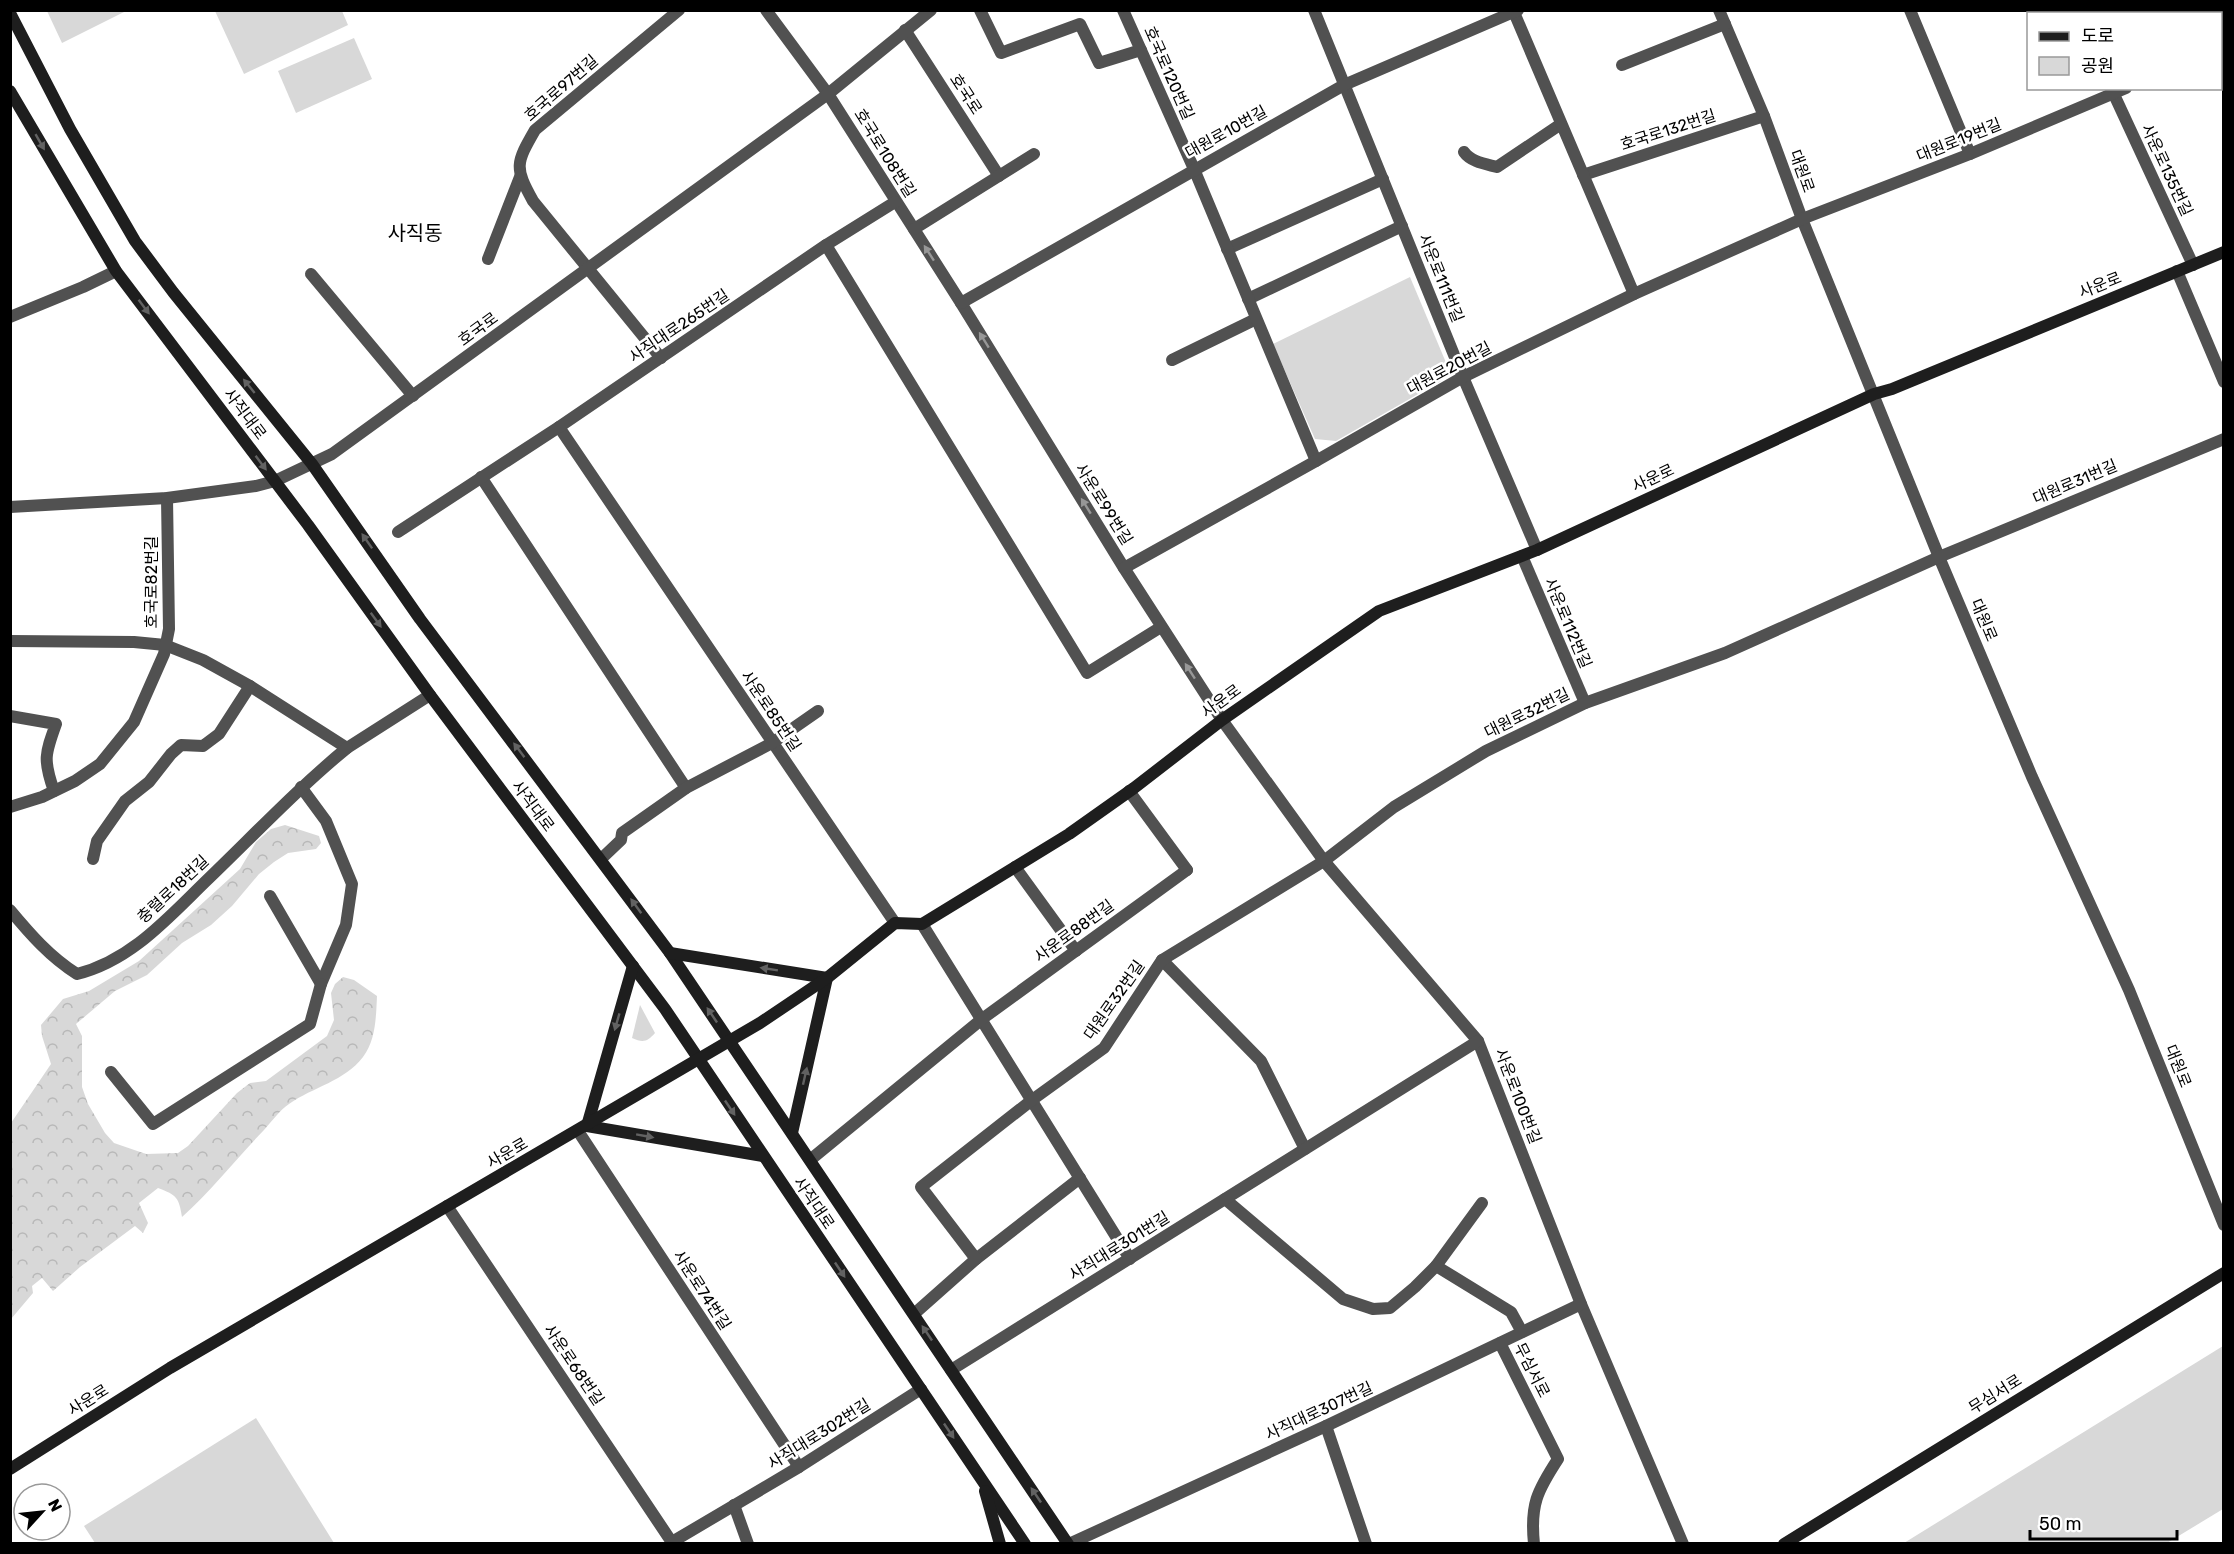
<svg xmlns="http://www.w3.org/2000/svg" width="2234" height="1554" viewBox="0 0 2234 1554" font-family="Rubik,'Noto Sans KR',sans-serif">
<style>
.forest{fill:url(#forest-crowns)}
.park{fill:#d8d8d8}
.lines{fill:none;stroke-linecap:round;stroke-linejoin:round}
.lane{stroke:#515151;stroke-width:12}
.street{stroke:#515151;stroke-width:12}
.secondary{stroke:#1e1e1e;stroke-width:12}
.oneway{fill:#626262}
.oneway2{fill:#979797}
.labels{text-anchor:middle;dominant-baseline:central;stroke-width:5;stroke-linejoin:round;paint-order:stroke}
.street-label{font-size:16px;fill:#000;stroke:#fff}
.quarter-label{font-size:20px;fill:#000;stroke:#fff}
</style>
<defs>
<pattern id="forest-crowns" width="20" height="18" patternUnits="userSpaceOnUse" patternTransform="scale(1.5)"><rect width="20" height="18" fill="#d8d8d8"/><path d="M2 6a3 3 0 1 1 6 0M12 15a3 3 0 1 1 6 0" fill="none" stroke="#b8b8b8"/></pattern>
</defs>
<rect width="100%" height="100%" fill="#fff"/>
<path class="forest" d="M285,825L319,836L321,843L316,849L288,853L274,862L259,874L232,906L211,925L182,943L147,975L115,991L76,1024L82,1036V1087L88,1104L105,1133L114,1143L146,1154L178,1153L188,1146L237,1093L250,1083L266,1081L327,1036L334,1020L331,993L335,984L343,977L354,980L377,996C376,1016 376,1040 363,1057C345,1081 313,1087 289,1104C280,1110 272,1121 264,1130C236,1159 212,1190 182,1217C179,1198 177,1195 158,1188L139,1203L148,1223L143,1233L135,1226L80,1267L53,1291L42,1278L32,1286L33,1293L11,1319V1123L51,1064L42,1036L41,1025L63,999L89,991L139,961L240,869L256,842L271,829Z"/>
<g class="park">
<polygon points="47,11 126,11 62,43"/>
<polygon points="215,11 342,11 348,25 244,74"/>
<polygon points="354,38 372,79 296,113 278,71"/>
<polygon points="1410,277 1447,365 1441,381 1336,441 1315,439 1273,344"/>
<path d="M640,1005L655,1033C647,1042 643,1043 632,1038Z"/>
<polygon points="2223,1346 2223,1509 2167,1543 1904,1543"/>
<polygon points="256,1418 334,1543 95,1543 84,1526"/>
</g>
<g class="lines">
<g class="lane">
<path d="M1464,152C1471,162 1486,164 1497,167L1561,124"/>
<polyline points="1583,175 1764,116"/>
<polyline points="1227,249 1383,179"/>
<polyline points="488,259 520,177"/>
<polyline points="311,274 413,396"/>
<polyline points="1248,299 1402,226"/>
<polyline points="1172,360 1256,319"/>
<polyline points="1129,791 1187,870"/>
<polyline points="1015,867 1076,951"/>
<polyline points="270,896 321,984 346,925 352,884 326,821 301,787"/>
<polyline points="111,1072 153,1124 310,1024 321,984"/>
<polyline points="976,1259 1080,1178"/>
<polyline points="1436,1266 1482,1203"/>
<polyline points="1326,1426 1366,1544"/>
<polyline points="734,1505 748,1544"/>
</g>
<g class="street">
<polyline points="766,10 828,94 961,303 1124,568 1222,720 1324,861 1478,1041 1581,1304 1683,1544"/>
<polyline points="980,10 1001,53 1080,24 1099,63 1141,50"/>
<polyline points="1123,10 1194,169 1316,461"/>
<polyline points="1314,10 1463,377 1537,550"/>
<polyline points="1513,10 1634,294"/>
<polyline points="1719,10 1764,116 1802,219 1939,557 2032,777 2129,990 2224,1225"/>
<polyline points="1910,10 1970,154"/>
<polyline points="2078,10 2079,14"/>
<polyline points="905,30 999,176"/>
<polyline points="2220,48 2224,46"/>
<polyline points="1622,65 1725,24"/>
<polyline points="2111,88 2193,265"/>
<polyline points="914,229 1034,154"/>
<polyline points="826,245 1087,673 1161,627"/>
<polyline points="2177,271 2224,382"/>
<polyline points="961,303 1344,85 1518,10"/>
<polyline points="10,317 83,287 116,271"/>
<path d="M661,358L533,201C514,167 516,163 535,130L679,10"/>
<polyline points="559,427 895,923"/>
<polyline points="481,477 686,788"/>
<polyline points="10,507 167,498 256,486 275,481 332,454 828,94 931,10"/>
<polyline points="398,532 559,427 826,245 895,202"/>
<polyline points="1522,556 1585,703"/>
<polyline points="1124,568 1316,461 1463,377 1634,294 1802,219 1970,154 2126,88"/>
<polyline points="10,641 134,642 165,645 203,660 250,686 347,748 430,695"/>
<path d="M10,716L56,724C45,754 43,760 54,791"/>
<polyline points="10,807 42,797 75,781 100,764 134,722 164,654 169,629 167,498"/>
<polyline points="93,859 97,841 125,801 149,782 171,754 181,745 203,746 219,734 250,686"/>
<polyline points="601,859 621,840 622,833 686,788 772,743 818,711"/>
<path d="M10,910C30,934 50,957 77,974C130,961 167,919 205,882C252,837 297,789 347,748"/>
<polyline points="922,924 1130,1259"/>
<polyline points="1162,960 1261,1061 1305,1149"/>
<polyline points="578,1131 799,1467"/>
<polyline points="810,1160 982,1019 1187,870"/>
<polyline points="1225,1199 1343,1299 1373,1309 1390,1308 1415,1287 1436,1266 1511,1312 1522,1332"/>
<polyline points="447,1206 673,1544"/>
<polyline points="914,1314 976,1259 921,1187 1032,1100 1104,1048 1162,960 1324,861 1394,807 1486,751 1585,703 1725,653 1939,557 2224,439"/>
<path d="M1500,1343L1558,1459C1537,1491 1530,1505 1534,1544"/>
<polyline points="951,1370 1478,1041"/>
<polyline points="672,1542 799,1467 921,1389"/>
<polyline points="1069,1544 1326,1426 1581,1304"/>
</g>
<g class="secondary">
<polyline points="10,13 70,129 135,241 173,292 312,464 420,619 670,953 1068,1544"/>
<polyline points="10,91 116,271 308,525 430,695 665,1009 1025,1544"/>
<polyline points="670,953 827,978"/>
<polyline points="587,1126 763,1156"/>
<polyline points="587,1126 633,966"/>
<polyline points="792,1133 827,978"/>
<polyline points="10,1469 170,1368 760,1023 827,978 895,923 922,924 1069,834 1134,788 1222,720 1379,611 1537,550 1874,394 1892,389 2224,252"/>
<polyline points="985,1491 1000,1544"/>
<polyline points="1784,1544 2224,1273"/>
</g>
</g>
<defs><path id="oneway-solid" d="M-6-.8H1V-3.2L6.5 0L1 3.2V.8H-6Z" transform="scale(1.5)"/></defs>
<g class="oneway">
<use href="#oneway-solid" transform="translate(40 142) rotate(60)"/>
<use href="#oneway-solid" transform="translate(144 307) rotate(53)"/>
<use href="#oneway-solid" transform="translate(249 386) rotate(-129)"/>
<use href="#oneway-solid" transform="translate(261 463) rotate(53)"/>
<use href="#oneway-solid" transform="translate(367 541) rotate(-125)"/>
<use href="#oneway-solid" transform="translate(376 620) rotate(54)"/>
<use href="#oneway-solid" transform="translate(519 750) rotate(-127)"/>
<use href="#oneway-solid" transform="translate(636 906) rotate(-126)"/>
<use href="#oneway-solid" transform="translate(769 969) rotate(-171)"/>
<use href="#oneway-solid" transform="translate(712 1015) rotate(-124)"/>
<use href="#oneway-solid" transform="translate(617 1022) rotate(106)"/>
<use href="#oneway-solid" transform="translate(805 1076) rotate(-77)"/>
<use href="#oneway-solid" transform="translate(730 1108) rotate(56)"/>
<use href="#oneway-solid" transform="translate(645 1136) rotate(10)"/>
<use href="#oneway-solid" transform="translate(840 1270) rotate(56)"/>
<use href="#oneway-solid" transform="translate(927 1333) rotate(-124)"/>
<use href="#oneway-solid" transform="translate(949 1431) rotate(56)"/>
<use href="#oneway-solid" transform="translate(1036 1495) rotate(-124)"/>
</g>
<g class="oneway2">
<use href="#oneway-solid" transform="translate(929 253) rotate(-123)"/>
<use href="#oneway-solid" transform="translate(984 340) rotate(-122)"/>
<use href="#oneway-solid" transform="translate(1086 506) rotate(-122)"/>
<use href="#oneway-solid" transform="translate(1190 671) rotate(-123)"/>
</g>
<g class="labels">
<g class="street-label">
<text transform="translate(1169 73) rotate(66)">호국로120번길</text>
<text transform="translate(561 88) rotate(-41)">호국로97번길</text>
<text transform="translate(966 94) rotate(57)">호국로</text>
<text transform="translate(1668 130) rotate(-18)">호국로132번길</text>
<text transform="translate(1226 132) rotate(-29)">대원로10번길</text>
<text transform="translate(1959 140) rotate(-22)">대원로19번길</text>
<text transform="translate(885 153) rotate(58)">호국로108번길</text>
<text transform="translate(2167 170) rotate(65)">사운로135번길</text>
<text transform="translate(1802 171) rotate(70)">대원로</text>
<text transform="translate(1441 278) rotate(68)">사운로111번길</text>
<text transform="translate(2100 285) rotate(-22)">사운로</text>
<text transform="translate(679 326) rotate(-34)">사직대로265번길</text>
<text transform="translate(478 329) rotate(-36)">호국로</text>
<text transform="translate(1449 368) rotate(-28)">대원로20번길</text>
<text transform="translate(245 414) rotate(53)">사직대로</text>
<text transform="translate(1653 478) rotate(-25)">사운로</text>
<text transform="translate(2075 482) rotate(-23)">대원로31번길</text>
<text transform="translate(1104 504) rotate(58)">사운로99번길</text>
<text transform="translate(151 582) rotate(-90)">호국로82번길</text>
<text transform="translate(1984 620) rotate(67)">대원로</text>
<text transform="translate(1568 623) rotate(67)">사운로112번길</text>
<text transform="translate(1221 701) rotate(-36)">사운로</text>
<text transform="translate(771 711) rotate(56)">사운로85번길</text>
<text transform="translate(1527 713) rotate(-26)">대원로32번길</text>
<text transform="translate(533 806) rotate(53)">사직대로</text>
<text transform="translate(173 889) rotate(-43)">충렬로18번길</text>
<text transform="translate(1074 931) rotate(-36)">사운로88번길</text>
<text transform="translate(1114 1000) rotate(-55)">대원로32번길</text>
<text transform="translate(2178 1066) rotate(68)">대원로</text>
<text transform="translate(1518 1096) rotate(69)">사운로100번길</text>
<text transform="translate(507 1153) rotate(-30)">사운로</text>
<text transform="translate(814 1203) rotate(56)">사직대로</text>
<text transform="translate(1119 1246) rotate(-32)">사직대로301번길</text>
<text transform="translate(702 1290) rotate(57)">사운로74번길</text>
<text transform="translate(574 1365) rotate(56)">사운로68번길</text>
<text transform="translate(1532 1370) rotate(63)">무심서로</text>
<text transform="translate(1995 1394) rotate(-32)">무심서로</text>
<text transform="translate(88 1400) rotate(-32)">사운로</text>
<text transform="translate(1319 1411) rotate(-25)">사직대로307번길</text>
<text transform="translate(819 1434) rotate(-32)">사직대로302번길</text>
</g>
<g class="quarter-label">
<text x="415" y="233">사직동</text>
</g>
</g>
<rect width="2234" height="1554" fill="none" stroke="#000000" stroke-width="24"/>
<rect x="2027" y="12" width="195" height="78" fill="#ffffff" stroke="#999999" stroke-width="1.5"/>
<rect x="2039" y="32" width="30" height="9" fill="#1e1e1e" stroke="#999999" stroke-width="1.5"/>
<text x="2081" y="42" font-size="18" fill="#000000">도로</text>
<rect x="2039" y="57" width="30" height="18" fill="#d8d8d8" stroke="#999999" stroke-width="1.5"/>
<text x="2081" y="72" font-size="18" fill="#000000">공원</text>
<g transform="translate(42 1512) rotate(63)"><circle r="28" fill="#ffffff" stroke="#999999" stroke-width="1.5"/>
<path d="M0-4.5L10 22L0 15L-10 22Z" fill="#000000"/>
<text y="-9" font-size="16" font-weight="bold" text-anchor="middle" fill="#000000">N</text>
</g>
<path d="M2030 1530v9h147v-9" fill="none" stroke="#000000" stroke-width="3"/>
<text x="2039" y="1530" font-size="18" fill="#000000" stroke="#ffffff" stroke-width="4.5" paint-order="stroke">50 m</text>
</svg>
